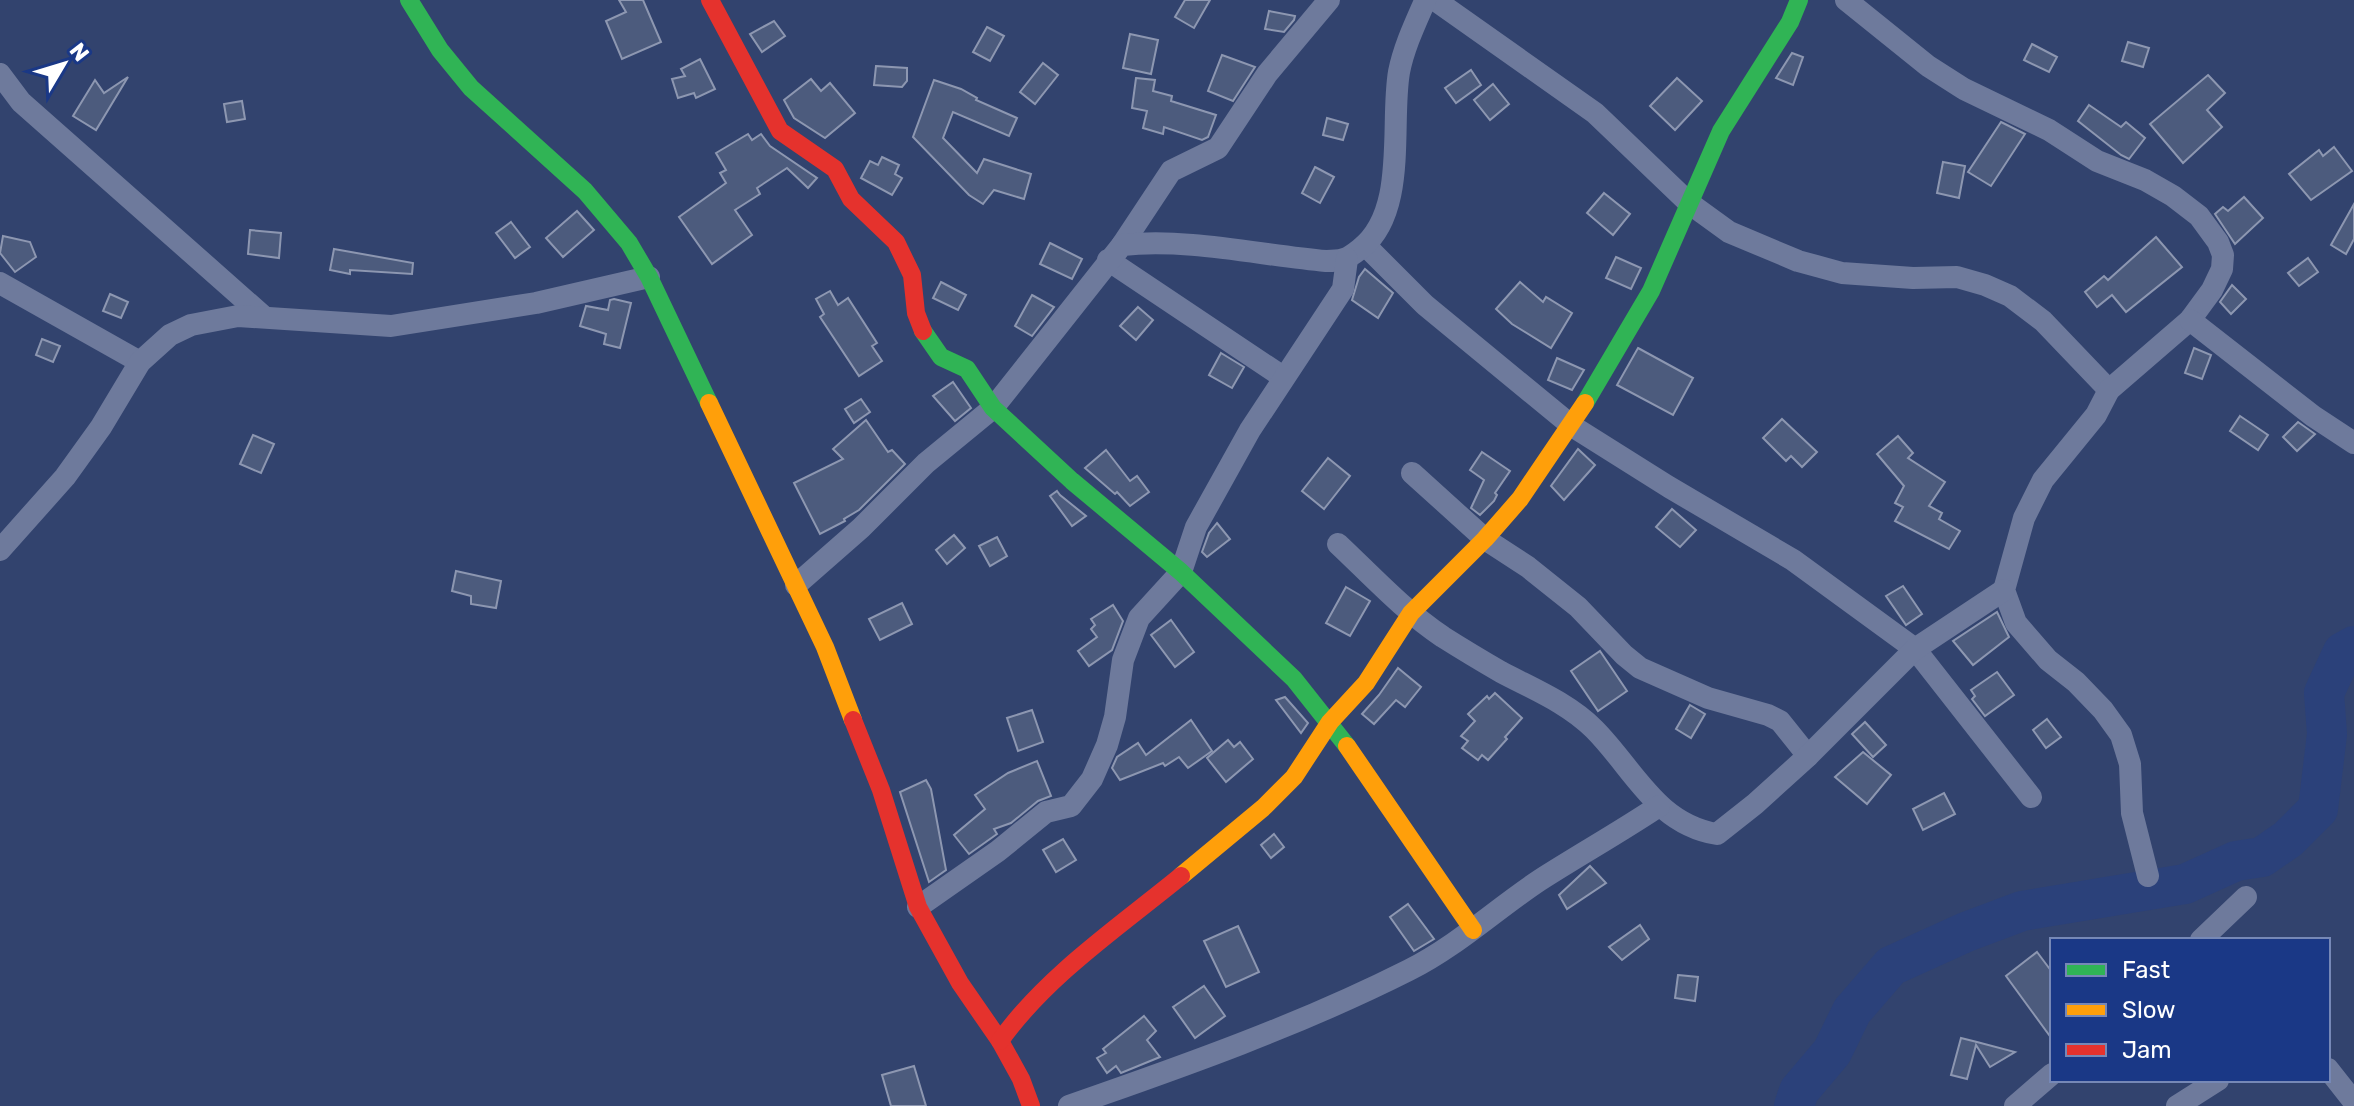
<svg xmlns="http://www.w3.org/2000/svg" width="2354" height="1106" viewBox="0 0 2354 1106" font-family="Rubik,sans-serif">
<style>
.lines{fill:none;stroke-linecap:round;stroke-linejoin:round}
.stream{stroke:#2b417a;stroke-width:7}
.river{stroke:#2b417a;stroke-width:40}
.building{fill:#4c5b7d;stroke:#8d97b1;stroke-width:2}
.street{stroke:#6e7a9c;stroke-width:22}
.fast{stroke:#30b455;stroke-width:18}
.slow{stroke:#ff9f0a;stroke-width:18}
.jam{stroke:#e5322d;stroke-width:18}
</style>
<rect width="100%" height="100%" fill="#32436e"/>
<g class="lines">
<polyline class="stream" points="1799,1091 1808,1106"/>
<polyline class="river" points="1794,1106 1799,1091 1832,1052 1852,1011 1891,966 1966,932 2022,911 2185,884 2236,861 2262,857 2288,839 2318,809 2327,734 2324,693 2343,652 2354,646"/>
</g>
<g class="building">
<polygon points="619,0 643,0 661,42 622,59 606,21 626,12"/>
<polygon points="1185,0 1210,0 1194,28 1175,17"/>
<polygon points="1269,11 1295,16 1294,20 1284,32 1265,29"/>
<polygon points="774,21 785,36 762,52 750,34"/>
<polygon points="987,27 1004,36 990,61 973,52"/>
<polygon points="1130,34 1158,40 1151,74 1123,68"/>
<polygon points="2128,42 2149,48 2143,67 2122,61"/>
<polygon points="2032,44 2057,57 2049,72 2024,60"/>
<polygon points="1792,53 1803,57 1793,85 1776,78"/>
<polygon points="1222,55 1255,67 1233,101 1208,91"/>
<polygon points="700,59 715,89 696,98 694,93 678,98 672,79 685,76 681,69"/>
<polygon points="1043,63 1058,75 1035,104 1020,92"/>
<polygon points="876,66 907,68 907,81 902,87 874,85"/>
<polygon points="1471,70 1481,85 1456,103 1445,88"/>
<polygon points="2208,75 2225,93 2207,110 2222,127 2183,163 2150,124"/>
<polygon points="128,77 96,130 73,116 95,80 104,93"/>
<polygon points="1136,78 1155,80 1153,91 1172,96 1171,101 1216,115 1208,137 1202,140 1164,127 1163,134 1143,128 1147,111 1132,108"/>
<polygon points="1677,78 1702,101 1675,130 1650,106"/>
<polygon points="811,79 821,91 830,83 855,113 825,138 794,118 784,100"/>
<polygon points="934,80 961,89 977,98 976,100 1017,118 1009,136 953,112 943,138 977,173 984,159 1031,174 1024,199 994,190 983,204 969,195 913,137"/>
<polygon points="1493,84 1509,104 1490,120 1474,100"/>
<polygon points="242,101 245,119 227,122 224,104"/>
<polygon points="2089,105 2121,127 2126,122 2145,138 2129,159 2121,155 2078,121"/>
<polygon points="1327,118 1348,124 1343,140 1323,135"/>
<polygon points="2001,122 2025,134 1991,186 1968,172"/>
<polygon points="748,134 752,140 761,134 770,146 817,178 808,188 787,168 757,188 760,194 735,210 752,235 712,264 679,217 726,183 720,173 726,170 716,153"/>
<polygon points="2334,147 2352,171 2311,200 2289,174 2319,150 2323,156"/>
<polygon points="882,157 899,165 895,174 902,178 892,195 861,178 870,161 878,165"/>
<polygon points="1943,162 1965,166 1959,198 1937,193"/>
<polygon points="1315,167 1334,177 1320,203 1302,193"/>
<polygon points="1604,193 1630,214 1613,235 1587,213"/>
<polygon points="2244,197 2263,218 2235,244 2215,214 2223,207 2228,211"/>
<polygon points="2354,204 2354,239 2346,254 2331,245"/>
<polygon points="577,211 594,230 563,257 546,238"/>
<polygon points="511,222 530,247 515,258 496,233"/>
<polygon points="250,230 281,233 279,258 248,254"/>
<polygon points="3,236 30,242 36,257 15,272 0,253"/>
<polygon points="2156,237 2182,267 2126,312 2112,295 2097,307 2085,292 2104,276 2108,280"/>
<polygon points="1050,243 1082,259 1072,279 1040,264"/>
<polygon points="334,249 413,263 412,274 350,270 350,274 330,270"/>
<polygon points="1616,257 1641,268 1631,289 1606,278"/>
<polygon points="2308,258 2318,272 2299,286 2288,273"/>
<polygon points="1365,269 1393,293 1378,318 1352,300 1359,277"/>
<polygon points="941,282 966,295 958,310 933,298"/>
<polygon points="1520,282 1543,302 1546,297 1572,313 1551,348 1512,324 1496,309"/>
<polygon points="2232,285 2246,299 2231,314 2220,302"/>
<polygon points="830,291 838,305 848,298 877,343 872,346 882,361 859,376 820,317 824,314 816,299"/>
<polygon points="110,294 128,302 121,318 103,311"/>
<polygon points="1032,295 1054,307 1032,336 1015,326"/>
<polygon points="614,299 631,303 620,348 604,344 606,334 580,326 586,306 608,310 610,300"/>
<polygon points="1138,307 1153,320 1136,340 1120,326"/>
<polygon points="42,339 60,346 53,362 36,355"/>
<polygon points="1638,348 1693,378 1673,415 1617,385"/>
<polygon points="2194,348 2211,355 2202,379 2185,373"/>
<polygon points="1221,353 1244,367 1232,388 1209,375"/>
<polygon points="1557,358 1584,370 1572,390 1548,380"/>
<polygon points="953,382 971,408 955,421 933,396"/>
<polygon points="861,399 870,412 854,423 845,409"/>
<polygon points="2240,416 2268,435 2258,450 2230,431"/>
<polygon points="1782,419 1817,452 1802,467 1791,456 1786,461 1763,438"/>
<polygon points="866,420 888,452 892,450 905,464 859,510 844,519 845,521 820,534 794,483 843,459 833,449"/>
<polygon points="2298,422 2315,434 2297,451 2283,437"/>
<polygon points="253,435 274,444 261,473 240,464"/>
<polygon points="1898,436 1913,453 1908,458 1945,482 1929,506 1942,513 1939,519 1960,531 1949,549 1895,521 1903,507 1895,503 1904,486 1877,454"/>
<polygon points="1578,449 1595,465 1564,500 1551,486"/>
<polygon points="1106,450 1130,481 1137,476 1149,492 1130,506 1117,492 1115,494 1085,468"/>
<polygon points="1482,452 1510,471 1495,493 1497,495 1494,501 1480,515 1471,508 1484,480 1470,470"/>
<polygon points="1328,458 1350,476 1324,509 1302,491"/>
<polygon points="1057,491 1060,495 1086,516 1072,526 1050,496"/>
<polygon points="1672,509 1696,530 1680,547 1656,527"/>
<polygon points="1217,523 1230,539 1207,557 1202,552 1209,533"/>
<polygon points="954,535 965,548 947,564 936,550"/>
<polygon points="997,537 1007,556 990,566 979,546"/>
<polygon points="456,571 501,581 496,608 471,604 471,596 452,591"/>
<polygon points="1903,586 1922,614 1906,625 1886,596"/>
<polygon points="1346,587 1370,601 1350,636 1326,623"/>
<polygon points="902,603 912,624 880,640 869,619"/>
<polygon points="1113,605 1123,621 1112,650 1089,666 1078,651 1097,637 1091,629 1095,625 1091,619"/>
<polygon points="1997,612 2009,637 1973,665 1953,641"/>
<polygon points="1171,620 1194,652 1175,667 1151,635"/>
<polygon points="1600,651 1627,691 1598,711 1571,671"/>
<polygon points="1398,668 1421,687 1405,707 1396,700 1374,724 1362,714 1379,695"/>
<polygon points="1997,672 2014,695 1985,716 1972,699 1975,696 1971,690"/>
<polygon points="1495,693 1522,718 1505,737 1507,739 1488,760 1482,755 1478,760 1462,748 1468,741 1461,736 1475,721 1468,714 1487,696 1489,699"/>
<polygon points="1285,697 1308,723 1301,733 1276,700"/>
<polygon points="1690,705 1705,714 1691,738 1676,729"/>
<polygon points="1032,710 1043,742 1018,751 1007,718"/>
<polygon points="2047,719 2061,737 2046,748 2033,730"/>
<polygon points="1191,720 1212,751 1188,768 1179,757 1165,766 1163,763 1120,780 1112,768 1117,757 1138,743 1146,755"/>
<polygon points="1865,722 1886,745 1873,757 1852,734"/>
<polygon points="1228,740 1234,747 1240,742 1253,759 1226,782 1207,758"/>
<polygon points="1863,752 1891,775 1867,804 1835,777"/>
<polygon points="1037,761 1051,796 1038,801 1011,823 994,829 997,834 969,854 954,835 985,809 975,795 1008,773"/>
<polygon points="926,780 931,789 946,870 929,882 900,792"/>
<polygon points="1944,793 1955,814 1923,830 1913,809"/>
<polygon points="1274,834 1284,847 1271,858 1261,845"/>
<polygon points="1063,839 1076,860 1056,872 1043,850"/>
<polygon points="1590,866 1606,883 1567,909 1559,895"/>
<polygon points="1408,904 1434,939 1414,951 1390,917"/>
<polygon points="1640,925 1649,939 1622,960 1609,947"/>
<polygon points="1238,926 1259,972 1226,987 1204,941"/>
<polygon points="2037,952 2052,972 2052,1039 2006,976"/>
<polygon points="1678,975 1698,977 1695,1001 1675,998"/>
<polygon points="1204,986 1225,1016 1195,1038 1173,1007"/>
<polygon points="1144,1016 1156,1031 1147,1040 1160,1057 1121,1073 1116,1066 1107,1073 1097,1058 1106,1053 1103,1049"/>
<polygon points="1961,1038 1977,1042 2015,1052 1990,1067 1976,1045 1967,1079 1951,1075"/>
<polygon points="914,1066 926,1106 891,1106 882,1075"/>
</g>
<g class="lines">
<g class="street">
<polyline points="1435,0 1595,113 1689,203 1729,232 1798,261 1842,273 1913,278 1957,277 1985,285 2010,296 2043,321 2109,390"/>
<polyline points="1846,0 1928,66 1964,89 2049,130 2097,161 2145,180 2173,196 2199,216 2218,242 2223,255 2222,269 2212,290 2190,320 2109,390 2096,415 2043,480 2024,518 2004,590 2016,623 2048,660 2076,682 2103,710 2121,735 2130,764 2132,813 2148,876"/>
<polyline points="0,74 21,102 263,316"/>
<polyline points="1122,245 1171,171 1218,148 1267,74 1329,0"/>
<polyline points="1365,245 1425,305 1572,426 1669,487 1793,560 1915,649 2031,797"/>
<polyline points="1108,260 1283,377"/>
<polyline points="0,283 140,362"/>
<polyline points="2190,320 2313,416 2354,443"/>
<polyline points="1412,473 1485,539 1528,567 1578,607 1624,655 1640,668 1708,698 1768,715 1780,721 1808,756"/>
<path d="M1338,544C1372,576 1404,611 1443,637C1462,649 1482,661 1501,672C1533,689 1568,703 1594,729C1634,769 1656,824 1717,834L1755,804L1808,756L1915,649L2004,590"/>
<polyline points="0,550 65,477 101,427 140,362 170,335 191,325 238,316 391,326 536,303 649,277"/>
<path d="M796,585L861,528L926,463L993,408L1122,245C1189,238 1259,255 1326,261C1331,261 1338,261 1344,259C1350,257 1355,253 1360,249C1408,212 1390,124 1399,72C1404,47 1415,24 1425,1"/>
<polyline points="918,907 998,851 1046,812 1071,806 1092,779 1107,745 1115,717 1123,660 1139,618 1181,572 1196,527 1250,430 1343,289 1347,259"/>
<polyline points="2201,940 2246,897"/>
<polyline points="2328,1069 2354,1102"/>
<path d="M1069,1106C1184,1066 1300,1025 1409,970C1457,946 1496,909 1540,880C1579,855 1620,832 1659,806"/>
<polyline points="2015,1106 2052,1074"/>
<polyline points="2177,1106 2218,1080"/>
</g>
<g class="fast">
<polyline points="409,0 440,50 471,88 585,191 629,243 649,277 709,403"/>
<polyline points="923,331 941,357 967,369 993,408 1072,481 1181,572 1294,679 1347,746"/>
<polyline points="1585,403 1651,291 1721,131 1790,22 1799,0"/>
</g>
<g class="slow">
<polyline points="709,403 825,647 853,720"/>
<polyline points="1347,746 1473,930"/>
<polyline points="1181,876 1263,808 1294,777 1330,722 1366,683 1411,613 1485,539 1520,499 1585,403"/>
</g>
<g class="jam">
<polyline points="710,0 780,131 835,169 851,199 896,242 912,275 916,313 923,331"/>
<polyline points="853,720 881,790 918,907 960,983 1000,1041 1021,1079 1031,1106"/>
<path d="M1000,1041C1046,976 1120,926 1181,876"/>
</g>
</g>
<rect x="2050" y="938" width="280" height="144" fill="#1a3886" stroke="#7688b6" stroke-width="2"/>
<rect x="2066" y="964" width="40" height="12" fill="#30b455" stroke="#7688b6" stroke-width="2"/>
<text x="2122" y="978" font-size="24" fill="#ffffff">Fast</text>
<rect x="2066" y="1004" width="40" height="12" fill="#ff9f0a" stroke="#7688b6" stroke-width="2"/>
<text x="2122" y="1018" font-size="24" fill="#ffffff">Slow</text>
<rect x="2066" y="1044" width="40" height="12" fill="#e5322d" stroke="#7688b6" stroke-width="2"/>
<text x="2122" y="1058" font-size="24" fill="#ffffff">Jam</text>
<g transform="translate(64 64) rotate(52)" stroke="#1a3886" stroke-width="6" paint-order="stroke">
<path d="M0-6L14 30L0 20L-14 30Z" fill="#ffffff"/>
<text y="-12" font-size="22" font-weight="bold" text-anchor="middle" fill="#ffffff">N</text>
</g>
</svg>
